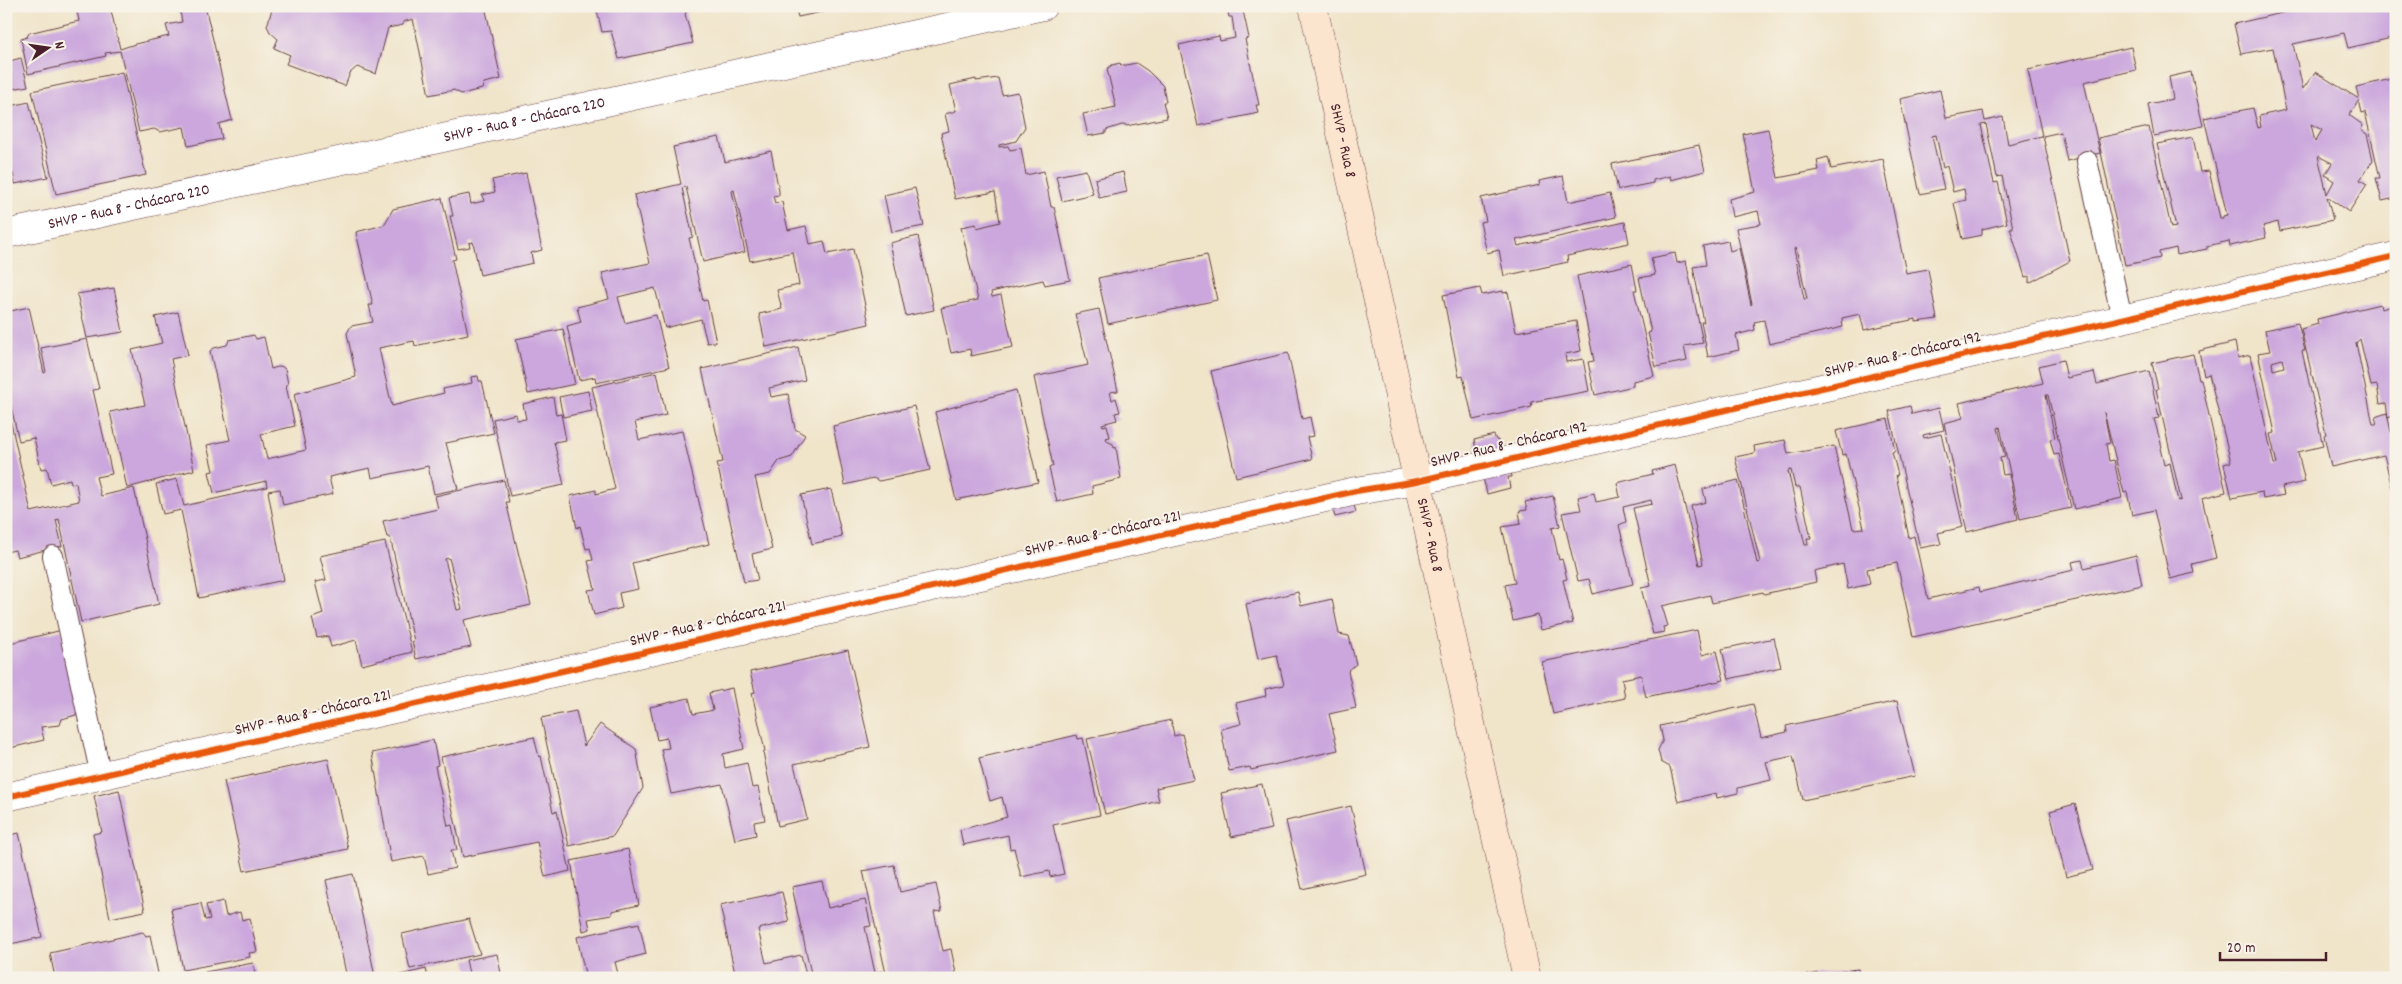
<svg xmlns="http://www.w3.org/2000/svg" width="2402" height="984" viewBox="0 0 2402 984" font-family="Dekko,sans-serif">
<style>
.building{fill:#cba7dd;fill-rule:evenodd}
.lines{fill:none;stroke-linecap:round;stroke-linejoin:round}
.lane-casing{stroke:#633d43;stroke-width:22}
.street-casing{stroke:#633d43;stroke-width:29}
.secondary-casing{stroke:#633d43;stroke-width:29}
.lane{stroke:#fff;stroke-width:20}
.street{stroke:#fff;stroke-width:28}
.secondary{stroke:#fce5cf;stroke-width:28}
.cycleway-casing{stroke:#f7f3e8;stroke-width:9}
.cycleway{stroke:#e8590c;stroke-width:6}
.labels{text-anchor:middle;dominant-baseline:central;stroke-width:4;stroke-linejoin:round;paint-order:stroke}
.street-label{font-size:16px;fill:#4a1f2b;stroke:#f7f3e8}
</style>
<rect width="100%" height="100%" fill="#f7f3e8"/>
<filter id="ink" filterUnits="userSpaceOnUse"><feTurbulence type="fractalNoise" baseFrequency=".02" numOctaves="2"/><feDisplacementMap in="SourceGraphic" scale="10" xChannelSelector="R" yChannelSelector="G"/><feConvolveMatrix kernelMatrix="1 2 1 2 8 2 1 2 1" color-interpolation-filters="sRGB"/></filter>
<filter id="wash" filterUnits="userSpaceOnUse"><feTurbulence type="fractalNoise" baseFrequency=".0096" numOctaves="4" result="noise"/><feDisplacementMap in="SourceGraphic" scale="20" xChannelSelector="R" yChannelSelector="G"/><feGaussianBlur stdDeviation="1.12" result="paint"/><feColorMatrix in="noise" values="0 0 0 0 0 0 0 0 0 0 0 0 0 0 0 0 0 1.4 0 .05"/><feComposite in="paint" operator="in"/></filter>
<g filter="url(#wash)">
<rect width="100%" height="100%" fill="#f0e4c9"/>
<g id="blocks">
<g class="building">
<polygon points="76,6 110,6 120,49 135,44 169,36 166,25 182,22 179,6 205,6 232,120 219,124 222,139 188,146 184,127 160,132 154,129 139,132 120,51 105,53 106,56 28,74 21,39 27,37 29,33 79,21"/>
<polygon points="273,6 485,6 501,79 484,83 482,89 461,94 454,90 429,95 413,19 403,22 403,25 388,28 376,74 357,67 350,73 345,86 286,64 290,55 274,48 278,39 270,32 267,26"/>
<polygon points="596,6 685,6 686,13 685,14 693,43 619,59 611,31 602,32"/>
<polygon points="795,6 859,6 859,7 839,11 836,9 798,17"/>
<polygon points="1227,6 1242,6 1249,38 1245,39 1259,105 1256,105 1258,113 1198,126 1179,45 1219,36 1220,41 1235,38 1232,17 1229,17"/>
<path d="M2312,6H2393L2396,19V37L2348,48L2344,33L2293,44L2303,89L2315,72L2359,99L2356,87L2396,78V198L2382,201L2376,178H2380L2365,112L2362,113L2359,100L2349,115L2363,125L2361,130L2367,134L2373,160L2360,180L2367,184L2349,212L2327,197L2333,220L2280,231L2278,222L2263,226L2266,238L2230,246L2229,241L2207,246V249L2177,255L2176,248L2159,252L2160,258L2125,265L2098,138L2149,127L2171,228L2176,227L2157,144L2193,137L2200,172L2209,171L2220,218H2223V216L2227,215L2204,118L2253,108L2258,128L2261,127L2259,116L2286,110L2273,48L2241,54L2234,24ZM2311,124L2322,130L2315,142ZM2318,156L2332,163L2325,175L2334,181L2327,194Z"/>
<polygon points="2131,47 2136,70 2084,82 2100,153 2067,161 2061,132 2043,136 2070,261 2029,283 2029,276 2025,277 2010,228 2013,228 2002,176 1997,177 1986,124 1981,125 1994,183 1998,182 2007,223 1982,229 1982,235 1962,239 1954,203 1966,200 1964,189 1953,192 1947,166 1943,168 1936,135 1932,136 1944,189 1920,194 1900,99 1940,90 1946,118 1983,111 1985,121 2003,117 2008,144 2042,136 2028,70"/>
<polygon points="21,58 28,86 7,90 11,106 29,102 48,177 15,184 13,173 6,174 6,62"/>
<polygon points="1120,63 1121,66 1136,63 1148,71 1163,86 1166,102 1163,102 1167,118 1126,126 1125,124 1106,130 1106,133 1088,136 1083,114 1116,107 1107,69 1112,65"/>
<polygon points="122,72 146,175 56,194 32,91"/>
<polygon points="2191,72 2203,126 2154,136 2148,104 2173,99 2169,77"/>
<polygon points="998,78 1002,95 1018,92 1025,127 1016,141 999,145 999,147 1008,146 1010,150 1021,148 1026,175 1044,171 1051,207 1054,207 1070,280 1045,285 1043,280 991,292 992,297 1001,295 1013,347 971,356 970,349 951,353 941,308 978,300 961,227 976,224 977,228 1000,222 995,192 955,199 941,133 949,131 945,114 956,111 950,85 976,79 976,81"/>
<path d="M1768,129L1778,178L1819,170L1817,160L1828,157L1831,169L1883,159L1906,273L1928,269L1937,319L1916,322V319L1864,330L1860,314L1842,318L1843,327L1769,344L1764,320L1754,322L1755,330L1736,335L1739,350L1708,357L1701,322H1704L1693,267L1706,265L1703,246L1728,241L1730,251L1739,248L1751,305L1752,304L1736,228L1761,224L1758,211L1732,217L1729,199L1755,192L1743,134ZM1796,248L1807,299H1804L1794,249Z"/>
<polygon points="719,137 725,162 771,151 779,191 779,195 773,196 775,203 782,202 788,230 806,226 810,244 824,241 827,254 853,249 869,324 766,347 759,314 782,309 777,290 799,285 793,252 750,261 734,190 732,191 745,252 703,262 686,187 682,188 693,237 689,238 703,301 707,300 716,342 707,343 701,319 665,328 655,288 618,297 625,323 656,315 669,367 596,383 595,377 579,380 567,326 581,322 577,307 609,299 602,273 650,263 634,195 681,184 673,147"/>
<polygon points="1699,145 1705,171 1671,180 1670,176 1653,180 1653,183 1618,190 1612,164"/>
<polygon points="1086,170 1093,194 1062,201 1056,176"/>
<polygon points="1123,172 1127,192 1099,198 1095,179"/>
<polygon points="526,173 542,250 531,253 533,263 480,275 473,242 469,243 470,247 458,249 450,216 453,216 449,198 469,194 471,204 484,201 482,195 495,192 492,180"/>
<polygon points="1563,176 1568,202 1610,193 1616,217 1516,240 1518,246 1625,222 1629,243 1567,256 1568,262 1504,276 1499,250 1487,253 1480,222 1486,221 1481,198 1540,185 1539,181"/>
<polygon points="915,188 924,226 892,232 884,195"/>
<polygon points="442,198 456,259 452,260 468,334 415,346 414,341 379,348 385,376 392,406 444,393 443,389 472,383 471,377 478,376 479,381 482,381 494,433 446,443 458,489 434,494 428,466 372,478 370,468 329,477 333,494 283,505 280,489 268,491 284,580 199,598 181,510 163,514 156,484 177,479 184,506 267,487 266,481 214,493 209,472 213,471 207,445 230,440 210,351 214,348 227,345 229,340 254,335 256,339 264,337 271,369 281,366 285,369 288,384 286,386 295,426 261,434 267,459 306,450 294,394 356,377 347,333 351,326 373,322 369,305 373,305 356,232 384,225 393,209"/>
<polygon points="918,236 934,310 906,316 890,243"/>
<polygon points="1675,253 1677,263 1686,261 1703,343 1684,346 1687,361 1656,367 1648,333 1651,332 1639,278 1655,275 1651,258"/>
<polygon points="1207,255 1217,300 1108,324 1098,278"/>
<polygon points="1632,264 1637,290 1634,290 1654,376 1633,381 1633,386 1595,395 1588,362 1594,361 1577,276"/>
<polygon points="114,288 123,332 87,338 77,294"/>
<polygon points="1480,288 1482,295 1503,291 1503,293 1508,292 1516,332 1576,321 1581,351 1565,354 1566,362 1583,359 1589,391 1531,402 1532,407 1473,420 1463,376 1459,377 1443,295"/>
<polygon points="2380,304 2381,309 2396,305 2396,415 2388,417 2386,403 2380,404 2377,385 2371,386 2360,339 2356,343 2373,424 2377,424 2375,417 2387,413 2391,432 2393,431 2396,439 2395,501 2384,455 2331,467 2324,435 2326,434 2301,329 2318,324 2317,319"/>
<polygon points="29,307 44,373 46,372 41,348 87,339 99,389 93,390 112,474 96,477 101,496 134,488 159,604 81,622 59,519 56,520 62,546 17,557 15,550 6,552 6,415 9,414 31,512 79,501 76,483 71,484 70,479 51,484 47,468 41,469 34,438 19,441 6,385 6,312"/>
<polygon points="1099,309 1118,391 1110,392 1112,400 1116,398 1120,412 1115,413 1117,420 1102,424 1103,426 1107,425 1110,437 1106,438 1107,441 1113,444 1114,448 1116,447 1121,479 1092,486 1093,494 1057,502 1049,468 1053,466 1034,377 1088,365 1075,314"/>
<polygon points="178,312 188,355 171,359 194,470 127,488 110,412 145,405 132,350 162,343 155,317"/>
<path d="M2298,323L2305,351H2302L2323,446L2298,452L2305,482L2282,487L2284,495L2263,499L2262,492L2232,498L2224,464L2231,462L2209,374L2204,376L2199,351L2235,342L2238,358L2250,355L2274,464H2277L2270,434L2275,433L2258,353L2270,351L2265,330ZM2282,359L2284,367L2273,370L2272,362Z"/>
<polygon points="563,329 575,384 528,394 516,339"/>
<polygon points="798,347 805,380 769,388 771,397 788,394 795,429 805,435 792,457 779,461 770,474 755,477 772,549 752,554 758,580 744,582 717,463 723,462 702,369"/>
<polygon points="1288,353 1302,419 1310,417 1314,436 1307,437 1312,459 1236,477 1211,371"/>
<polygon points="2193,354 2199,379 2201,379 2226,492 2202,498 2216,558 2192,564 2194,573 2170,579 2154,510 2132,515 2127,492 2124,493 2104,412 2110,443 2106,444 2109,461 2114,460 2122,498 2074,509 2048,395 2046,395 2055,438 2050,439 2054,455 2059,454 2071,508 2020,519 2000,427 1998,428 2005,457 2000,458 2003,475 2009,474 2018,519 1967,532 1944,423 1963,418 1959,403 2043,383 2039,366 2063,360 2067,378 2094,372 2097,384 2149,371 2159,418 2154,419 2162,447 2160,448 2164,465 2170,463 2178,501 2181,500 2156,389 2158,389 2152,363"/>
<polygon points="657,372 666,415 635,422 639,440 682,431 709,544 632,563 638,589 619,593 622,608 594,615 588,590 595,589 588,561 593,560 590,548 586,549 580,526 577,528 570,496 596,490 596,494 615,489 592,387"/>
<polygon points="1016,390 1038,482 956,500 935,412"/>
<polygon points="588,391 592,411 563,417 559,397"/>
<polygon points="553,397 556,415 561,414 566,440 554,442 564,485 510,496 493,419 516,414 517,420 526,419 523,404"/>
<polygon points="914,406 930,470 879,481 873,478 845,485 833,426"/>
<polygon points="1910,406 1912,414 1939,408 1944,430 1923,435 1924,438 1941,434 1963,527 1938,533 1941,544 1920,548 1889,411"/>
<path d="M1888,419L1895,451L1892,452L1898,475H1896L1909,538L1914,536L1928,599L1979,587L1980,592L2074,570L2072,562L2082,560L2084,568L2136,555L2142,585L1913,637L1897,563L1867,569L1870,584L1848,589L1843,564L1814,571L1816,582L1764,594L1763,592L1712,603L1710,595L1662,606L1668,626L1663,627L1664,632L1653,634L1641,588L1651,586L1633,508L1652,504L1651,500L1623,507L1626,522L1619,525L1633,584L1593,594L1589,579L1578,581L1562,513L1581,510L1578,497L1594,493L1596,502L1620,497L1617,483L1653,474L1652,471L1675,465L1699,565L1703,564L1691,506L1706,502L1703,489L1738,480L1757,563L1760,562L1735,457L1755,453L1754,446L1785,440L1788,454L1834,446L1853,529L1864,528L1846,454L1842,455L1836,431ZM1791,470L1795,487H1800L1811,538H1807L1808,545H1805L1788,471Z"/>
<polygon points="1494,435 1496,440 1498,440 1504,463 1509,462 1512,477 1508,477 1510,488 1487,494 1474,440"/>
<path d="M504,480L509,502H506L531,605L464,620L471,647L416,659L412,641H414L390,537H387L383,521L438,509L435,496ZM449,558L462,609L457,610L445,559Z"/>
<polygon points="1349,487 1356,512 1335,517 1327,491"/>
<polygon points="831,489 842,537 812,544 801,495"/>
<polygon points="1553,496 1560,526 1552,528 1559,560 1562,559 1567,579 1563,580 1573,623 1541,630 1538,615 1513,621 1505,585 1515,583 1502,527 1521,524 1519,511 1527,510 1525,502"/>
<polygon points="385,542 412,652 362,665 356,640 331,647 328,636 317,638 312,618 323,614 315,582 326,580 320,556"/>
<polygon points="1298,592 1301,606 1332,599 1339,634 1349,636 1356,664 1348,671 1356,708 1329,714 1338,750 1251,770 1250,767 1229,771 1221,729 1241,724 1236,703 1266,696 1265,689 1284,685 1277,655 1258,659 1246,604"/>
<polygon points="62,630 83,713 62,719 60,725 41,727 44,740 10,748 6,729 6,644"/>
<polygon points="1697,630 1702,655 1717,651 1724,680 1646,697 1641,675 1622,679 1625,698 1553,714 1542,662"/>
<polygon points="1774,638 1781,667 1729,679 1722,649"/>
<polygon points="848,650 870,747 794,764 807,819 778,826 763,752 765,751 752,693 755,692 750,672"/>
<polygon points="732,688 744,749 723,754 725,768 747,763 752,788 758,787 765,820 754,822 756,835 735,840 722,784 671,794 661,749 669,748 667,738 657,740 650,707 689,698 693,714 709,711 713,710 709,693"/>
<polygon points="1897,701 1915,776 1803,800 1793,756 1766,762 1771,780 1738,788 1738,793 1717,798 1716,793 1678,802 1670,767 1661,762 1658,750 1663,740 1660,726 1753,704 1761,738 1787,732 1786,726"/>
<polygon points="576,711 584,746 600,724 636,749 643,788 613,836 569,846 541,718"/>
<polygon points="1171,720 1174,736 1182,734 1194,780 1156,788 1159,801 1105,814 1087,739"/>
<polygon points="1077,735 1078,739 1083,738 1100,815 1053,825 1064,874 1050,877 1049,871 1021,877 1014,848 1010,849 1008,835 963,845 960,830 1007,817 1002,797 990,801 979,758"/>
<polygon points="534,737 539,757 541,756 553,812 557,811 570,871 545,877 537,842 463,857 441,757"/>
<polygon points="433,740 438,765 435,766 448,826 452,825 457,850 451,850 455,868 428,874 424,856 391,862 372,753"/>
<polygon points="328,759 348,849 244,871 224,781"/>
<polygon points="1262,784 1272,829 1231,837 1221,793"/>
<polygon points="119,790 145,911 110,918 93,834 102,832 94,796"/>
<polygon points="2075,804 2093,870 2066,877 2050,811"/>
<polygon points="1351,806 1366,874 1302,889 1286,821"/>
<polygon points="19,833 42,937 6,945 6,836"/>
<polygon points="628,849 639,905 612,911 612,915 588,919 590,929 583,931 571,861"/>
<polygon points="894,865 900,892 936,884 942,911 934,912 943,951 951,949 957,978 887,978 863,871"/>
<polygon points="353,874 370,952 375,977 347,978 326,880"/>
<polygon points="822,881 828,908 865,900 871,926 865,927 875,973 881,971 881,978 812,978 792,887"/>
<polygon points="782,892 789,922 758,929 766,963 801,955 807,978 736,978 720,905"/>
<polygon points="223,901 226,916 240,912 242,920 250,918 257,952 249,953 250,957 183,970 171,909 201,903 205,920 210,919 206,905"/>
<polygon points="469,919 480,954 410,969 402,934"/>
<polygon points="639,923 646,954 615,962 619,978 586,978 577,937"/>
<polygon points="143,932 146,936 150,935 159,978 55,978 50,953"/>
<polygon points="497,954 502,978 470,978 466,960"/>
<polygon points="253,963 256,978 206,978 205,972"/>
<polygon points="426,969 428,978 395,978 395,976"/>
<polygon points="1858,969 1860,978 1794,978 1818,973 1819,974"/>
</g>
</g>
</g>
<g filter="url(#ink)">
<use href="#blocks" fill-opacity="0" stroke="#633d43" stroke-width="1"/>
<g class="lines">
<g class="lane-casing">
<g id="lane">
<polyline points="2087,161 2122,318"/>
<polyline points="53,556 101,776"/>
</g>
</g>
<g class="street-casing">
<g id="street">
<path id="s1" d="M6,234L1043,6"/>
<polyline points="6,797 1356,491 1417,481 2396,256"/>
</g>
</g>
<g class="secondary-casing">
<g id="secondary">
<path id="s2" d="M1313,6L1527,978"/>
</g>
</g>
<use href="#lane" class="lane"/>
<use href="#street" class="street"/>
<use href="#secondary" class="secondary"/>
<g class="cycleway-casing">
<polyline id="cycleway" points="6,797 1356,491 1417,481 2396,256"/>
</g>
<use href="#cycleway" class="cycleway"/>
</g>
</g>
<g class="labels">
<g class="street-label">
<text stroke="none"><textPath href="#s1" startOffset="531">SHVP - Rua 8 - Chácara 220</textPath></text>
<text stroke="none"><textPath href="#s2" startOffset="138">SHVP - Rua 8</textPath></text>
<text stroke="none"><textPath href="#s1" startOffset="126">SHVP - Rua 8 - Chácara 220</textPath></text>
<text transform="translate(1903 355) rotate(-13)">SHVP - Rua 8 - Chácara 192</text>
<text transform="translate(1509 445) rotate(-13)">SHVP - Rua 8 - Chácara 192</text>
<text transform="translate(1103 534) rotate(-13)">SHVP - Rua 8 - Chácara 221</text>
<text stroke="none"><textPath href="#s2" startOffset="542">SHVP - Rua 8</textPath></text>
<text transform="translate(708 624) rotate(-13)">SHVP - Rua 8 - Chácara 221</text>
<text transform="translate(313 713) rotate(-13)">SHVP - Rua 8 - Chácara 221</text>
</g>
</g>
<rect width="2402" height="984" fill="none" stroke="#f7f3e8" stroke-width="25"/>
<g transform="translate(48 48) rotate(77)" stroke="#f7f3e8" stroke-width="4" paint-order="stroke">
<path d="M0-4L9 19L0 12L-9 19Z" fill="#4a1f2b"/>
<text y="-8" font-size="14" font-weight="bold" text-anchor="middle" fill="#4a1f2b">N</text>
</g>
<path d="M2220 952v8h106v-8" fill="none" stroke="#4a1f2b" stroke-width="2.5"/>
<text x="2227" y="952" font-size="15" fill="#4a1f2b" stroke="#f7f3e8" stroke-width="4" paint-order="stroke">20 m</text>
</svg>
